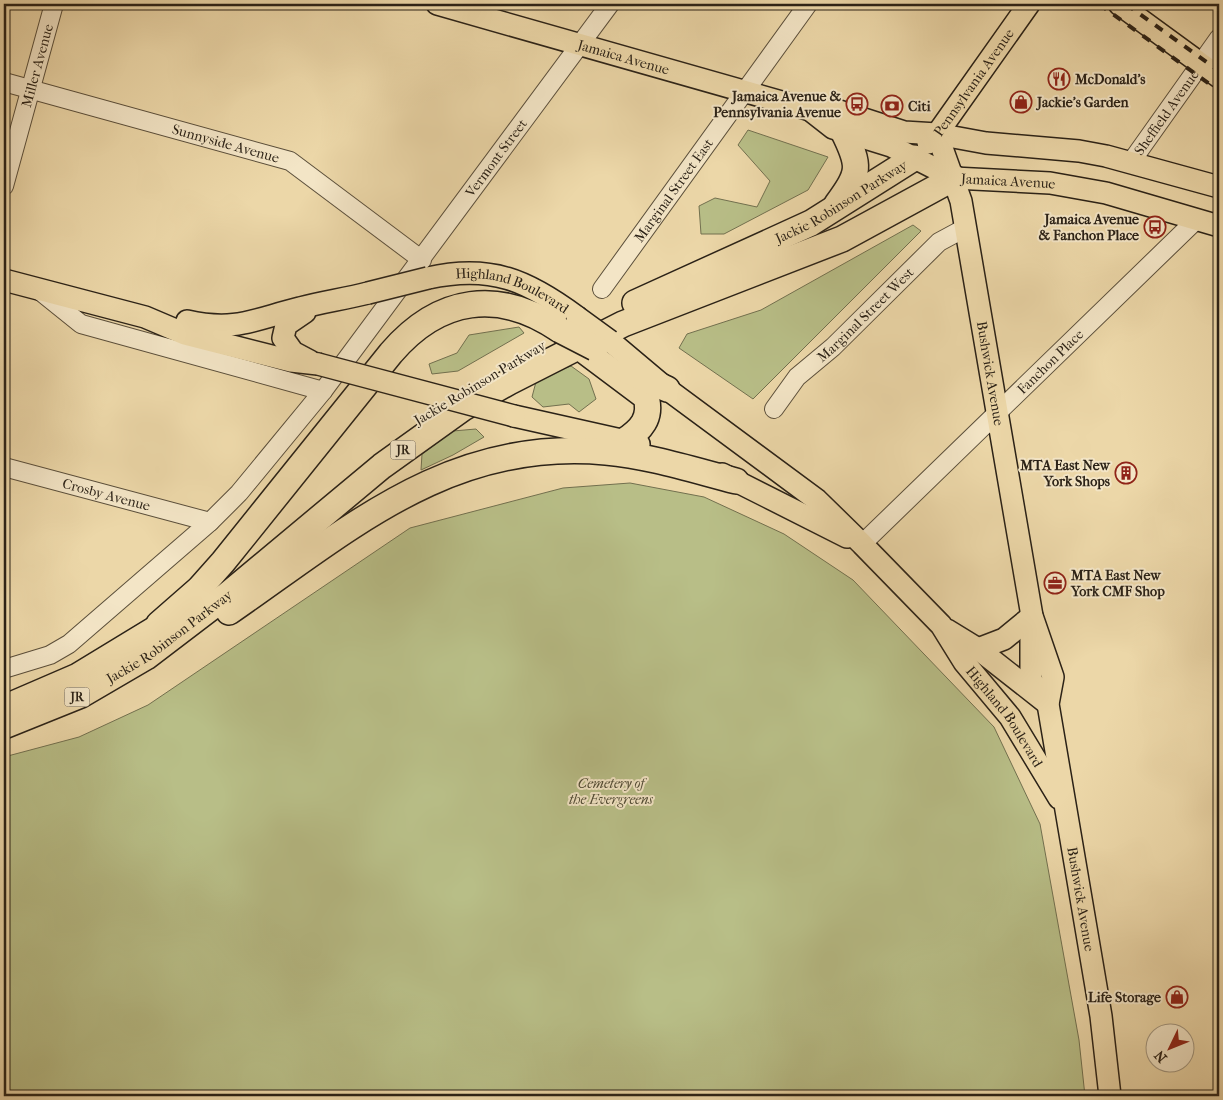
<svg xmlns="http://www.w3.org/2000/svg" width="1223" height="1100" viewBox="0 0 1223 1100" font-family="'IM FELL French Canon',serif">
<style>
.green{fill:#b8be87;stroke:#72704f}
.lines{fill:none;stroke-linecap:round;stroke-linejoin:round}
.minor-casing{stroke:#5b4f3b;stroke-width:20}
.major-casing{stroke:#2b2217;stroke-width:24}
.highway-casing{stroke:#2b2217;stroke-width:28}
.minor{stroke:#f3e5c6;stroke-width:18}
.major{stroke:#ecd7a8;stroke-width:21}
.highway{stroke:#ecd7a8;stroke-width:25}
.rail{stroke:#2b2217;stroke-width:4;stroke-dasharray:9 9;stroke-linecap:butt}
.major-bridge-casing{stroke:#2b2217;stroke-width:24;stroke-linecap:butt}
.highway-bridge-casing{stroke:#2b2217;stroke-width:28;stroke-linecap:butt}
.major-bridge{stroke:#ecd7a8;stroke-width:21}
.highway-bridge{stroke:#ecd7a8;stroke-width:25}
.labels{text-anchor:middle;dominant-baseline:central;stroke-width:4;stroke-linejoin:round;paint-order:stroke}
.shield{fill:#f3e5c6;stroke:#675c4c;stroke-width:1}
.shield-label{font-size:12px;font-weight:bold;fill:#2b2217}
.street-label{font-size:14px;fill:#2b2217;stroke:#f3e5c6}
.poi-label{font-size:14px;font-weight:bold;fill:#2b2217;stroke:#f3e5c6;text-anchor:start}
.park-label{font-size:14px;font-style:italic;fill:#4e4933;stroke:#f3e5c6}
</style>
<rect width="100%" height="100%" fill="#ecd7a8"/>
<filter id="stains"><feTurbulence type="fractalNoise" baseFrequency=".004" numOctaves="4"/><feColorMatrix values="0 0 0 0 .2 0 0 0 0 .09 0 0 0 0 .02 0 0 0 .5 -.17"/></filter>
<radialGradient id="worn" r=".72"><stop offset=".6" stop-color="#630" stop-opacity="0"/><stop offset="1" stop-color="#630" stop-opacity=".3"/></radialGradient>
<g class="green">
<polygon points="748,130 828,157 808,190 724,234 701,234 699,206 715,198 757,207 770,181 738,145"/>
<polygon points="913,225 921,231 753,399 679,348 687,334 761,310"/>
<polygon points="519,327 524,333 458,371 432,374 429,364 457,353 469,335"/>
<polygon points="571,366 589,379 596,399 579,412 569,404 543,407 532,397 537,378"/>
<polygon points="476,429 484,437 453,455 421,470 422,454 453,431"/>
<polygon points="630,483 704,497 784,534 853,580 994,727 1040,824 1079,1040 1085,1096 4,1096 4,757 79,737 148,705 410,528 563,488"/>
</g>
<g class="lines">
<g class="minor-casing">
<g id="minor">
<path id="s1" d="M4,82L290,161L422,260"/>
<path id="s2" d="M1131,162L1219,38"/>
<path id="s3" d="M4,186L54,4"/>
<path id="s4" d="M602,289L808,4"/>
<polyline points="40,291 81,324 323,391"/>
<path id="s5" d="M774,409L797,377L833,347L939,242L965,228"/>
<path id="s6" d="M4,467L210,522"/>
<path id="s7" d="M862,544L1196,220"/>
<path id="s8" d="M4,669L50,655L69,644L210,522L239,493L323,391L610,4"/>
</g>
</g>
<g class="major-casing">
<g id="major">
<path id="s9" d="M437,4L810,110H836L904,132L937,134L986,143L1079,151L1106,156L1219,187"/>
<polyline points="1119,4 1219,77"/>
<path id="s10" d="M810,110L833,128L891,146L954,178L1050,183L1106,193L1219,226"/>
<path id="s11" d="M937,134L961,201L1032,616L1053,677L1048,704L1101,1016L1110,1096"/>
<path id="s12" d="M928,143L937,134L1029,4"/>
<path id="s13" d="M428,278C491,264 527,280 577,317"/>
<polyline points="4,280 145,317 185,334 291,361 318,364"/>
<polyline points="305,312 286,325 283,338 293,352 310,361"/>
<path d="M187,321C236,332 255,319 300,308C322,302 345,299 368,293"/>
<path id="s14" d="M610,341L667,389L817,500L862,544L941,625L964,662L1010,717L1059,798"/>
<polyline points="514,416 639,444"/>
<polyline points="722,474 847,537"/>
<polyline points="1031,627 1031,680 1042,696"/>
<polyline points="947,630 978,649 1048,704"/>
<polyline points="978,649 1004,639 1032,616"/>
</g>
</g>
<g class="highway-casing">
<g id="highway">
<path d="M837,204C860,172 861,167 843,131"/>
<path id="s15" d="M635,303L811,223L914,158"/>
<path d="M586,352L646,397C652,418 641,430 624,441"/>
<polyline points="628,371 667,389"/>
<path d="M229,612C348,530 450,437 606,452C650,456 693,470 736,481"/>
<path d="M159,624L199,589L223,562L391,353C439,297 499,288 560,330"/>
<polyline points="4,708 78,676 175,617"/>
<path id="s16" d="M4,726L81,695L146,657L226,596L382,466L463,408L509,382L623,324L842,239L954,178"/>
</g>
</g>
<use href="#minor" class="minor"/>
<use href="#major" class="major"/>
<use href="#highway" class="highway"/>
<g class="rail">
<polyline points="1099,4 1219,91"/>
<polyline points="1126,4 1219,71"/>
</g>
<g class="major-bridge-casing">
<g id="major-bridge">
<polyline points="368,293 428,278"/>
<polyline points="577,317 610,341"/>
<polyline points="318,364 514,416"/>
</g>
</g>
<g class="highway-bridge-casing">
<polyline id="highway-bridge" points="560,330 595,348"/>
</g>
<use href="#major-bridge" class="major-bridge"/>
<use href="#highway-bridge" class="highway-bridge"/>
</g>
<defs>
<g id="restaurant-ring" transform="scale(1.125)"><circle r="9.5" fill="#f3e5c6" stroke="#8f2418" stroke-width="1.5"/><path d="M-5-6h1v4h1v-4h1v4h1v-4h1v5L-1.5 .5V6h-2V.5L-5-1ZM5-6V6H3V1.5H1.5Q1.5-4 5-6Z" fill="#8f2418"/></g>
<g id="shop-ring" transform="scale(1.125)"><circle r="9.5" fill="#f3e5c6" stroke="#8f2418" stroke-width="1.5"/><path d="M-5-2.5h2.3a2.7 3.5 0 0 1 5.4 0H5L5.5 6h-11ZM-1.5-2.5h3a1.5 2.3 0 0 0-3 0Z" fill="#8f2418"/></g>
<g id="bus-ring" transform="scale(1.125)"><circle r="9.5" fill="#f3e5c6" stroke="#8f2418" stroke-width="1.5"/><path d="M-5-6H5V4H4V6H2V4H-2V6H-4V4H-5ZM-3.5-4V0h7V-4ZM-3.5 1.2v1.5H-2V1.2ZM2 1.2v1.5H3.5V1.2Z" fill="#8f2418"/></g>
<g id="bank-ring" transform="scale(1.125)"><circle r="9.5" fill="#f3e5c6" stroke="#8f2418" stroke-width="1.5"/><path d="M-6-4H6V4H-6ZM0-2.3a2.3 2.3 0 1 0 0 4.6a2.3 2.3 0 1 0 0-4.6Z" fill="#8f2418"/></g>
<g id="building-ring" transform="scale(1.125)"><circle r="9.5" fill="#f3e5c6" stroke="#8f2418" stroke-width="1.5"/><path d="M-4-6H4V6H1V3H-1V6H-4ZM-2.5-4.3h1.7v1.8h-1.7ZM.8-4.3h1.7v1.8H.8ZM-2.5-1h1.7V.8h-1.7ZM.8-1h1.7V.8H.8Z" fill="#8f2418"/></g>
<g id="office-ring" transform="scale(1.125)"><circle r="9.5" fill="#f3e5c6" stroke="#8f2418" stroke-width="1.5"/><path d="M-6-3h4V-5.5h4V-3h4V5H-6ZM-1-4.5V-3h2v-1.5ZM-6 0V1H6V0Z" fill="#8f2418"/></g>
</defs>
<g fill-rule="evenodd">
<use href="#restaurant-ring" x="1059" y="79"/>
<use href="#shop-ring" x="1021" y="102"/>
<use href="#bus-ring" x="857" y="104"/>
<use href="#bank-ring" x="892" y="106"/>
<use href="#bus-ring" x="1155" y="227"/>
<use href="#building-ring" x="1126" y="473"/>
<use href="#office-ring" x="1055" y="583"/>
<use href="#shop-ring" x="1177" y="997"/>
</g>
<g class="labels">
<g class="shield">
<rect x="390.5" y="440.5" width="25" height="19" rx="4"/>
<rect x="64.5" y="687.5" width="25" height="19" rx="4"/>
</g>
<g class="shield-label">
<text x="403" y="450">JR</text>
<text x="77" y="697">JR</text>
</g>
<g class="street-label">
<text stroke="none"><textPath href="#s9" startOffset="194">Jamaica Avenue</textPath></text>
<text stroke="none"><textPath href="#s3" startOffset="125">Miller Avenue</textPath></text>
<text stroke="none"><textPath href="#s12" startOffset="76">Pennsylvania Avenue</textPath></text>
<text stroke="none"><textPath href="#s2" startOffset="61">Sheffield Avenue</textPath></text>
<text stroke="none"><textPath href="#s1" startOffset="230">Sunnyside Avenue</textPath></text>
<text stroke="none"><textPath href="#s8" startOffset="720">Vermont Street</textPath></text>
<text stroke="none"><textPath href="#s10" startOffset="215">Jamaica Avenue</textPath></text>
<text stroke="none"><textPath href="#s4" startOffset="122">Marginal Street East</textPath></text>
<text stroke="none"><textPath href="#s15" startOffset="230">Jackie Robinson Parkway</textPath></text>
<text stroke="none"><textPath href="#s13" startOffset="88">Highland Boulevard</textPath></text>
<text stroke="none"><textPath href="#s5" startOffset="132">Marginal Street West</textPath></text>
<text stroke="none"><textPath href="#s7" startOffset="262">Fanchon Place</textPath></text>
<text stroke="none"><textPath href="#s11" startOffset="246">Bushwick Avenue</textPath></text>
<text transform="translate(480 383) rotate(-31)">Jackie Robinson Parkway</text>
<text stroke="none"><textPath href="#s6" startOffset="106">Crosby Avenue</textPath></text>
<text stroke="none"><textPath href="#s16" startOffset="189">Jackie Robinson Parkway</textPath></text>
<text stroke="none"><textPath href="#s14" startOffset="549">Highland Boulevard</textPath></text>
<text stroke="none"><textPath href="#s11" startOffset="782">Bushwick Avenue</textPath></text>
</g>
<g class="poi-label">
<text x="1075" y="79">McDonald's</text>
<text x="841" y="96" text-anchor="end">Jamaica Avenue &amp;<tspan x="841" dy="16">Pennsylvania Avenue</tspan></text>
<text x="1037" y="102">Jackie's Garden</text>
<text x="908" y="106">Citi</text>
<text x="1139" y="219" text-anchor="end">Jamaica Avenue<tspan x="1139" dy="16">&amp; Fanchon Place</tspan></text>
<text x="1110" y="465" text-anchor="end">MTA East New<tspan x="1110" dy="16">York Shops</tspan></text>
<text x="1071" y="575">MTA East New<tspan x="1071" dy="16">York CMF Shop</tspan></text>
<text x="1161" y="997" text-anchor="end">Life Storage</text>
</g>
<g class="park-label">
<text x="611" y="783">Cemetery of<tspan x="611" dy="16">the Evergreens</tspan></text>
</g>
</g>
<rect width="1223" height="1100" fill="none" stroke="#ecd7a8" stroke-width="20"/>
<rect x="5" y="5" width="1213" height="1090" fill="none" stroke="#2b2217" stroke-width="2.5"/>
<rect x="10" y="10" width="1203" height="1080" fill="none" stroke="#2b2217"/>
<g transform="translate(1170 1048) rotate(227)"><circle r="24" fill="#f3e5c6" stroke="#a39780"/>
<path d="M0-4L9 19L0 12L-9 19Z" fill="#8f2418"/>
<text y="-8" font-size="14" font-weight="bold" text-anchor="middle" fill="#2b2217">N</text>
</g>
<rect width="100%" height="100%" filter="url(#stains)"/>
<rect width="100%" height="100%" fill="url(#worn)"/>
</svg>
